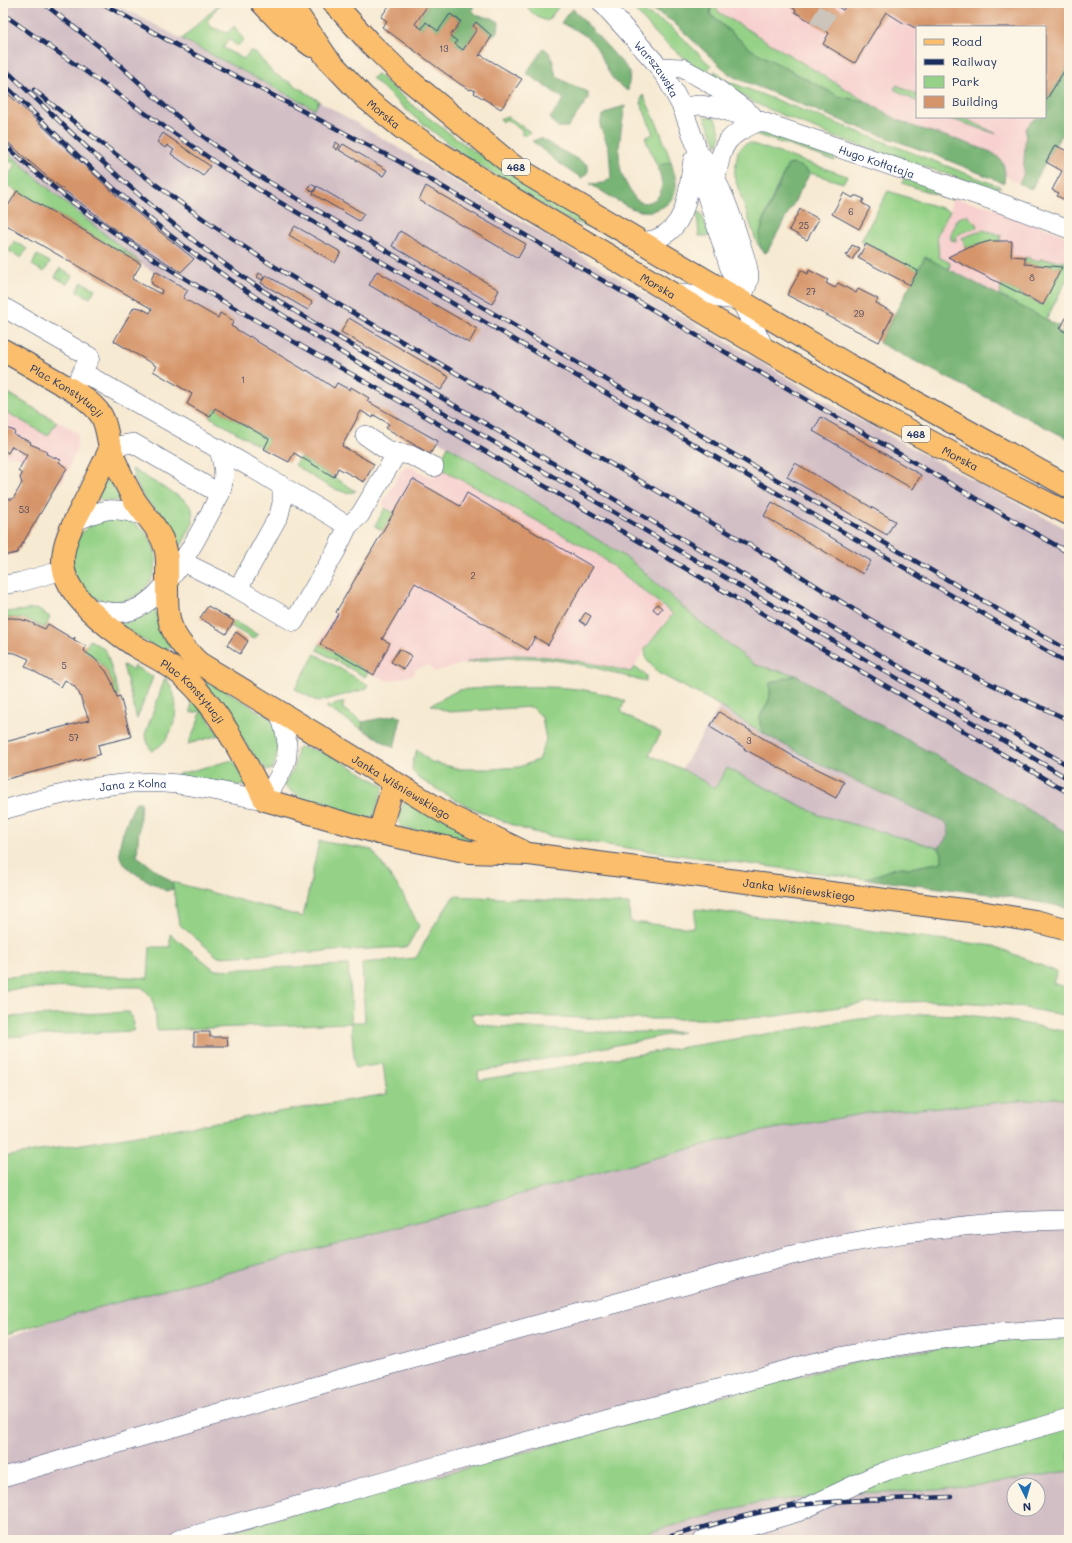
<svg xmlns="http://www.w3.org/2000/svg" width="1072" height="1543" viewBox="0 0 1072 1543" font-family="Mali,sans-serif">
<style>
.built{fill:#f7d0cf;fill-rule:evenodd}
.industrial{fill:#d2bec5;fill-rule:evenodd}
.green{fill:#95d287;stroke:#588072}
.forest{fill:#78b474;stroke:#4a7269}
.building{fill:#d59469}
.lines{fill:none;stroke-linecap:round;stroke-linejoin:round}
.minor-tunnel{stroke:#cbc5bc;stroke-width:19;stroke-dasharray:19 10;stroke-linecap:butt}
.minor-casing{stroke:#3c4b70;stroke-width:20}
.major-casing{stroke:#3c4b70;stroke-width:24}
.minor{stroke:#fff;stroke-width:19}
.major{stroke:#fabe6d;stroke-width:22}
.rail-casing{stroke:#1b2f5e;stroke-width:4.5}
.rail{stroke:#fcf5e5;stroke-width:3;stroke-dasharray:9;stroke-linecap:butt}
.labels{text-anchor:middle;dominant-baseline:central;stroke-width:3;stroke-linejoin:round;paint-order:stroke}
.number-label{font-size:9px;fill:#4a4861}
.shield{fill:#fcf5e5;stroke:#5e6a86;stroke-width:1}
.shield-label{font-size:10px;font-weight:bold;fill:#1b2f5e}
.street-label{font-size:11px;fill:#1b2f5e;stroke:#fcf5e5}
</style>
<rect width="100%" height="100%" fill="#fcf5e5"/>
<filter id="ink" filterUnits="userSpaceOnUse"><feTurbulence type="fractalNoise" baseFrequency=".025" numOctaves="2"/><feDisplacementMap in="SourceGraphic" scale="8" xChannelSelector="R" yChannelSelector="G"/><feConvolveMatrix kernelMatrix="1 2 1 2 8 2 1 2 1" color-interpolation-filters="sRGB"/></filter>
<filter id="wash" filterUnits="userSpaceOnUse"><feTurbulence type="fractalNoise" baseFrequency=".012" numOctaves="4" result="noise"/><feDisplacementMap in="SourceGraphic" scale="16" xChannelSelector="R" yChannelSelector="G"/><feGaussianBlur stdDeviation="0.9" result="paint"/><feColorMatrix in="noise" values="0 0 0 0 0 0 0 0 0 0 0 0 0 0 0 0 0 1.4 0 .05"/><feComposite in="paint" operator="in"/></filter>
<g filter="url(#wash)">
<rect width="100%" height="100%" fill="#f7ead3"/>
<g class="built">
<path d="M700,3H1069V127L1054,146L1031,190L976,161L925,141ZM917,27H1045V117H917Z"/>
<polygon points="952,198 1000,209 1069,238 1069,275 1046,320 925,257 950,211"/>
<polygon points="3,389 78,433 76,451 62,483 19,457 3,456"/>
<polygon points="409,466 433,478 438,467 596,553 673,615 648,644 631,672 573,659 548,656 519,655 488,657 434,672 430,665 415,669 415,673 412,675 389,681 374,675 318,643 394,513 385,508 383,503 401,471 405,467"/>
</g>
<g class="industrial">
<polygon points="3,3 114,3 314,109 319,101 845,412 932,459 1069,530 1069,906 922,882 791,845 682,769 746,663 596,553 438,467 448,446 367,401 369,397 351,387 350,390 337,383 334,388 307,370 306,371 258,342 250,336 249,337 231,326 221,313 218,318 183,298 187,291 34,202 35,201 10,172 12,173 16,165 3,157"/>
<path d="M1055,1098L1069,1100V1540H3V1339L63,1317L745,1134L868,1113ZM1014,1485H1038V1509H1014Z"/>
</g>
<g class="green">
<polygon points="220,3 207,21 211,27 227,33 234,26 244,40 237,46 229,39 223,48 244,59 250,51 256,53 273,73 298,87 319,101 315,109 182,39"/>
<path d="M525,3H561L548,21C536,18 531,13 525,3Z"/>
<polygon points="712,3 720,13 867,102 838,96 752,50 710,14"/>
<polygon points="629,4 670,26 711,66 704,74 661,39"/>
<polygon points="715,71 727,81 1001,187 996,189 989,188 834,137 759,105 710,79"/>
<polygon points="377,74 417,109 472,150 620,240 598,230 563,218 459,152 412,115 372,78"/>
<polygon points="897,85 917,95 917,102 894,89"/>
<polygon points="643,95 659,128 671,162 657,166 645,138 653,134 641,103 641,100"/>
<polygon points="507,116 530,132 526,136 521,134 523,131 505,119 503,122 500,119"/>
<polygon points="704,116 715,118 721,135 717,145"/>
<polygon points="945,117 962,117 997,134"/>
<polygon points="759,131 835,155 835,161 749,132"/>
<polygon points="750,143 847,176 843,183 810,173 802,167 788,165 776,189 762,224 760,241 761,246 765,252 767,252 764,253 757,243 734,176 738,151 745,144"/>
<polygon points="3,148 63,201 141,263 141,264 7,185 3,182 16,165 3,157"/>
<polygon points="904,178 948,192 952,200 902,183"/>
<polygon points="888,191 950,211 937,234 939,257 950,263 949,270 925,257 917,271 861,241"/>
<polygon points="697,212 701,213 710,236 699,236"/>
<polygon points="967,215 977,225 976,228 961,233 956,237 956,241 951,240 951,234 958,218"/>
<polygon points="983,230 1001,235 1000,241 986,242 966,248 962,238"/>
<polygon points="14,241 27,249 21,258 9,251"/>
<polygon points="37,255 50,262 44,272 32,265"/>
<polygon points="1025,257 1030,258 1030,260 1040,261 1040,259 1069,262 1069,275 1046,320 1000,296 1001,284 1042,305 1061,267 1025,264"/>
<polygon points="60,268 72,276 67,284 55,277"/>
<polygon points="82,282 95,289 90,298 77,291"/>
<polygon points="3,390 57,422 48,436 3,410"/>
<polygon points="215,408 269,439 264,449 210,417"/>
<path d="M448,446L630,560L694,617L755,665L796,675L770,683C770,687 770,692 770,696C766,714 751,714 766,735L710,700L658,673L646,659L645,649L673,614L596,553L438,467Z"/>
<path d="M300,457L356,491C341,499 308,473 295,465Z"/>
<polygon points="111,469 122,501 104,501 99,498 98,496"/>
<path d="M132,469L185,500L192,508L193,523L179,550C176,539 172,529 165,519C160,512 153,507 147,501C139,492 135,480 132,469Z"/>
<polygon points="385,508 394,513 383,531 375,526"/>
<circle cx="114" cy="560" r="42"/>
<polygon points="37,609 50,617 45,628 26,619 6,617 5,612"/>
<polygon points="155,609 161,630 170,646 165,654 119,624 136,620"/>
<polygon points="234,621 258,635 257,636 253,639 231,626"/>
<path d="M90,640L104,649L107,653L119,695L116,696C110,672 105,664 84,650Z"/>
<polygon points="320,644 368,672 365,677 317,650"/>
<polygon points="315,654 368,685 366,689 318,702 295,689"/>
<path d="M518,655C558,656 592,663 631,672L634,667L646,675V681H641C606,670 570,660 532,658C510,657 487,660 465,663L488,657Z"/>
<polygon points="123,665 132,670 134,666 153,677 137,719"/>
<path d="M195,671L271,719C279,735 281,755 271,770H267L257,760Z"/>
<path d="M165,678C184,698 177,741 151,751L145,735Z"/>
<path d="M495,687C538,687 585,684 625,701L621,710L625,715L661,733L649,755L682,769L715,788L727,768L819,815L939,848L942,854V862L911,868L901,867L866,879L647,851L549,836L523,829L495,818L459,802L418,778L412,769L413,760L417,750L431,762L461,769H492L519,767L538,760L546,740L542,717L532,707L449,712L431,705L458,690Z"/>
<polygon points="191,696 202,709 219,735 188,744 197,725 201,711 191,713"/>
<polygon points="345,702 343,705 343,709 363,722 362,729 326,707"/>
<path d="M300,747C331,751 357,771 384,786L374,816L365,820C337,811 306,805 283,785L294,769L297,749Z"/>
<polygon points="233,760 248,785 242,786 175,775"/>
<path d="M408,800L504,847L402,828C397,821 399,812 403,804Z"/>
<polygon points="319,841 372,850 401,891 419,926 407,947 218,957 179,924 172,882 303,917"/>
<path d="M454,896L629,904L630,922L694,928L696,909L994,946L1057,972L1053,983L1069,989V1016L1008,1005L940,1001L868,1003L769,1017L721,1019H612L471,1014L476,1023L491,1026L597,1032H683L478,1072L479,1080L859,1019L920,1014L968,1015L999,1019L1069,1032V1100L1055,1098L868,1113L745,1134L63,1317L3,1335V1157L387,1094L383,1064L355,1068L351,1023L157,1030C155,1014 156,996 141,987H74L3,990V977L69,974L148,978L150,947H170V934L215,970L348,965L352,1005L351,1022H365L362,963L416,958L435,924Z"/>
<polygon points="129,1012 134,1023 133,1031 3,1037 3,1017"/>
<polygon points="1069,1338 1069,1413 817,1497 759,1502 620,1540 203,1540 305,1510 314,1511 786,1379 883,1356 1007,1340"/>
<polygon points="1069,1427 1069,1471 987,1484 937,1490 855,1493 886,1480 984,1451 995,1451 1055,1433"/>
</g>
<g class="forest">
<polygon points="429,3 475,3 472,10 478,16 492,18 499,22 498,31 492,36 476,22 473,26 477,29 463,50 455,44 450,36 461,21 450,14 438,31 426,23 422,29 415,24"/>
<polygon points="640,3 712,3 710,15 752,50 838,96 867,102 898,120 915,127 958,140 991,152 997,156 1003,163 1005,172 1004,183 935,155 845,122 736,78 729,74 672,21"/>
<path d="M573,9L627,68L630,73L628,91C605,77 609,67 596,47C587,34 574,29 561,23L568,13Z"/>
<path d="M544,48C557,58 551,68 557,76C561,81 580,88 588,92V99L568,127H557L550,118L564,99L526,73Z"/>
<path d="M1069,63V127L1054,146L1031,190L1019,183L1023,176L1026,129C1031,120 1035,117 1045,117V112L1049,109L1045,105V102Z"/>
<path d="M625,106C622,127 616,149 621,171C622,177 632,196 637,200C641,203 645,203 649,202C667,197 662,178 657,166L671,162C673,170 677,179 676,187C674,206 653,215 636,210C624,206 602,191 590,184L604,183L611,178L609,149L600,126L602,116L614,109Z"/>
<polygon points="541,138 553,146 588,165 588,172 582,178 560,164 532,141"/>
<path d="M794,164L802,167L810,173L767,252H765C752,242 765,220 769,208C775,194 781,179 788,165Z"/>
<polygon points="925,257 1059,326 1057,330 1069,337 1069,439 879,343"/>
<path d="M796,675L871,720L944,760L1069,834V908L1005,896L866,879L892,869L901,867L911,868L942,862V854L939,848L949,834L947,824L820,764L766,735C751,714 766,714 770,696C770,692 770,687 770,683Z"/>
<polygon points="396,715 401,718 394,748 362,729 363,722"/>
<path d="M136,802H141L137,856L172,882L173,889L166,891C152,882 132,875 122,861C113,848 130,815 136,802Z"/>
</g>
<g id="blocks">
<g class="building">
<polygon points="391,3 429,3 415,24 422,29 426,22 438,31 450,14 461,21 450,36 457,41 455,44 463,50 477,29 473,26 476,22 492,36 479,56 481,55 522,79 501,109 474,93 475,91 471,89 470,90 460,84 382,27 387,21 381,17"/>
<polygon points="785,3 831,3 843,10 847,3 1069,3 1069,63 1045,102 1045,27 917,27 917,29 906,23 905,24 886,12 855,63 823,44 829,33 795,12 796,10"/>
<polygon points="3,89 115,194 159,231 194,259 181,272 117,231 51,180 30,162 3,138"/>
<polygon points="163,133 210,166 203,176 171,154 174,150 167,145 165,148 157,142"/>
<polygon points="336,142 340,145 337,150 333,147"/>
<polygon points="343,144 387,170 383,176 339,150"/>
<polygon points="1055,145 1069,152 1069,202 1057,196 1059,193 1052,190 1062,171 1046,162"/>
<polygon points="311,184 316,187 313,192 308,189"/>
<polygon points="317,186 364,214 359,221 313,194"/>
<polygon points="426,186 526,244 518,258 419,200"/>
<polygon points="17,191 141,264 132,279 161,294 162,290 152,284 151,280 155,271 188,290 183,298 218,318 220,313 234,321 231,326 249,337 250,336 258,342 306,371 307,370 334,388 337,383 350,390 351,387 369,398 367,401 438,441 430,454 386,428 389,424 374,415 373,418 361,411 342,446 374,464 364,482 338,468 334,477 294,453 289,462 264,449 269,439 215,408 210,417 187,404 192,394 153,371 156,366 114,341 134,307 141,308 150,313 152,309 3,223 3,204 8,206"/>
<polygon points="844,193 853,198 854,196 857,196 864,199 862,203 870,208 859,229 832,214"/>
<polygon points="800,209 819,219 807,240 789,230"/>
<polygon points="295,226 341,252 335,263 289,235"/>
<polygon points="400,231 499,290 492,304 392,246"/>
<polygon points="990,241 1012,241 1011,256 1025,257 1025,264 1062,267 1043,305 948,257 966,248"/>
<polygon points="866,244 918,271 910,285 858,258"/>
<polygon points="852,245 859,248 852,260 846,256"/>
<polygon points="801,270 808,274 809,270 828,280 826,283 835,288 838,283 856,293 858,289 878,299 876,303 894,313 879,342 787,295"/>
<polygon points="377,271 477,329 469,343 369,285"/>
<polygon points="259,273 264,276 262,280 257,277"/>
<polygon points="266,275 312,302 308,310 261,283"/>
<polygon points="1067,316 1069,317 1069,334 1060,329"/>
<polygon points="349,318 449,377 441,390 341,332"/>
<polygon points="821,417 921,475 913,489 813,431"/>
<polygon points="3,427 15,431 14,435 31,442 30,444 47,451 46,454 61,460 59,462 67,468 17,553 3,556 3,503 7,499 13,499 22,483 20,478 22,474 18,471 27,455 12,446 8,453 3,450"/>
<polygon points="795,463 895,521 887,535 787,477"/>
<polygon points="413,479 460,506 467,493 593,567 548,645 535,637 528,650 415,583 382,639 390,643 374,675 320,644 338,614 336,612"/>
<polygon points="772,502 871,561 863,574 764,516"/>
<polygon points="657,604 662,608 658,613 653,609"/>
<polygon points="208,606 234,621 226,634 200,618"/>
<polygon points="585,613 586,613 591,616 586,625 580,621"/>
<polygon points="3,618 14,618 27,621 45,629 48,624 73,639 75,637 74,640 86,646 84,651 94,658 106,671 112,682 117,697 120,696 131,737 98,745 100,754 99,755 3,780 3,749 7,747 5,742 89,720 79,693 74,686 65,680 61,687 25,666 29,659 15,653 3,652"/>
<polygon points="236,632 248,641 240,654 227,645"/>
<polygon points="399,649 412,656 404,669 391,662"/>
<polygon points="719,712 803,762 844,782 836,798 744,749 745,748 710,727"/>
<polygon points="194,1032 210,1032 210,1037 227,1037 228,1046 194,1046"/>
</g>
</g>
</g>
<g filter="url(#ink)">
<use href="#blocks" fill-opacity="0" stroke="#3c4b70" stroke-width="1"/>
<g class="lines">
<polyline class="minor-tunnel" points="818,27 832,4"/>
<g class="minor-casing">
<g id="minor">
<path id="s1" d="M602,3L655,62L667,79L682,107L696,145L705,190L740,300L765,349"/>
<polyline points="659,67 682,68 708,82 752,115"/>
<path id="s2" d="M682,107L700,105L713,107L760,121L1009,206L1069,229"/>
<path d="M703,157C722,187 730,211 741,245C744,255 749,267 749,277C748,286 744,292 740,300"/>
<path d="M716,178C723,141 725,137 760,121"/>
<path d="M641,241C645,241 651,241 656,239C689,227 688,188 693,160"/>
<polyline points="671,293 738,300"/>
<polyline points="3,307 90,357 77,382"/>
<polyline points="82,372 252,468 348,526"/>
<polyline points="365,435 385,449 397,453 410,455 434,467"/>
<polyline points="111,447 133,443 220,494"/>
<path d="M74,522C106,507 114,506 148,517"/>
<polyline points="183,562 238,589 294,622 336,551 348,526 360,515 397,453"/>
<polyline points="3,585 21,582 63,570"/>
<polyline points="238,589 279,515 282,503 282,485"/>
<path d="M90,609C104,611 119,615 133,610C170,596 202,528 220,494C226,476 224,467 219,450"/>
<path id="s3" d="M3,810C60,794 118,777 178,784C207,788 236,795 265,800C271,789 280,777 285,764C291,748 284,727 279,712"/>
<path d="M3,1477L343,1378L788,1256C880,1234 974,1221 1069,1220"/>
<path d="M178,1540L419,1471L812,1363C897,1344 982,1330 1069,1330"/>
<polyline points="703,1540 798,1512 871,1477 889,1470 1069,1419"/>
</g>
</g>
<g class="major-casing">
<g id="major">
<polyline points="262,3 281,23 312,46"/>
<path id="s4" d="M290,3L327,58L364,97L402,128L435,150L487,183L765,349L884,417L1008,483L1069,514"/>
<polyline points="334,3 369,42 403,75 512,165 847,364 1069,487"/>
<path id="s5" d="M3,350C20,360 36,369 53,379C70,389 89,398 101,415C107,425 107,436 110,447C115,463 123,479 131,494C141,513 159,526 165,547C168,556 167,567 167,577C167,620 166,632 199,663L450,816L520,850"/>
<path id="s6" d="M111,447C103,465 94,482 86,499C76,519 63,539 63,561C62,595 110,629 135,646C150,655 166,662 179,673C186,678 193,685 199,692C226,722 247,764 265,800L379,833L469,852L529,854L986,913L1035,921L1069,930"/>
<polyline points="379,833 394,783"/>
</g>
</g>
<use href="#minor" class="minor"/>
<use href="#major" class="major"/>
<g class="rail-casing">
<g id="rail">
<polyline points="43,3 101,48 165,106 197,132 252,172 1069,651"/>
<polyline points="102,3 169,41 400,162 1069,553"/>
<polyline points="3,14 218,164 264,193 1069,664"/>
<path d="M3,67C63,125 122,183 187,235C227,268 270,296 314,323L1069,766"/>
<path d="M3,83C47,126 91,170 138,209C204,265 276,312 349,357L1069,779"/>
<path d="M34,90C114,154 194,216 280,270L777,561C823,590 868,620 916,646C966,673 1017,697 1069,720"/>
<path d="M3,143C122,256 272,327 413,409C632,536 850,665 1069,793"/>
<path d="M657,1540C702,1528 747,1513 793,1506C845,1499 899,1499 951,1497"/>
</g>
</g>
<use href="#rail" class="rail"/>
</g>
</g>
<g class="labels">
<g class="number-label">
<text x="444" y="48">13</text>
<text x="851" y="211">6</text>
<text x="804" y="225">25</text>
<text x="1032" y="277">8</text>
<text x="811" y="291">27</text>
<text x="859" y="313">29</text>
<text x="243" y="379">1</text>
<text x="24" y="509">53</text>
<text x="473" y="575">2</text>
<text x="64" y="665">5</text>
<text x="74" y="737">57</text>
<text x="749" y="740">3</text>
</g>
<g class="shield">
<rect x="502" y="159" width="28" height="16" rx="3"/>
<rect x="902" y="426" width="28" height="16" rx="3"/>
</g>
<g class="shield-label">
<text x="516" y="167">468</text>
<text x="916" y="434">468</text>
</g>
<g class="street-label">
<text stroke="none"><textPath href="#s1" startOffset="86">Warszawska</textPath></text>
<text stroke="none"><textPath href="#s4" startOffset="146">Morska</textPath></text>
<text stroke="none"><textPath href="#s2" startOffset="204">Hugo Kołłątaja</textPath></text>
<text stroke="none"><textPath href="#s4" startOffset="470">Morska</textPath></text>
<text stroke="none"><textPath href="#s5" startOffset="76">Plac Konstytucji</textPath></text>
<text stroke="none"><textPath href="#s4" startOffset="818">Morska</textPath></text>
<text stroke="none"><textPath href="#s6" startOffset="314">Plac Konstytucji</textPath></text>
<text stroke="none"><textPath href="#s3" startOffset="133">Jana z Kolna</textPath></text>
<text stroke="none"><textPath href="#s5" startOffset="630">Janka Wiśniewskiego</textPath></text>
<text stroke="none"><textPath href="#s6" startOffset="989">Janka Wiśniewskiego</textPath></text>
</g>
</g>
<rect width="1072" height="1543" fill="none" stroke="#fcf5e5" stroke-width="16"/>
<rect x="916" y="26" width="130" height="92" fill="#fcf5e5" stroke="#a2a6af"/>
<rect x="924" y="39" width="20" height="6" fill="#fabe6d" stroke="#a2a6af"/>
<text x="952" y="46" font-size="12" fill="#1b2f5e">Road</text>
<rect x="924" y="59" width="20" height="6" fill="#1b2f5e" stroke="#a2a6af"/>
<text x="952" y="66" font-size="12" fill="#1b2f5e">Railway</text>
<rect x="924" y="76" width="20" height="12" fill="#95d287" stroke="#a2a6af"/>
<text x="952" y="86" font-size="12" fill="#1b2f5e">Park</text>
<rect x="924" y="96" width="20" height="12" fill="#d59469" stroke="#a2a6af"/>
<text x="952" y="106" font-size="12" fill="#1b2f5e">Building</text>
<g transform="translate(1026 1497) rotate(175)"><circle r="19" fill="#fcf5e5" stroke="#a2a6af"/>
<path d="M0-3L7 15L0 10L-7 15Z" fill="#1f6fb2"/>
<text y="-6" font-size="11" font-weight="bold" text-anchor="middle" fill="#1b2f5e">N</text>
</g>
</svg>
